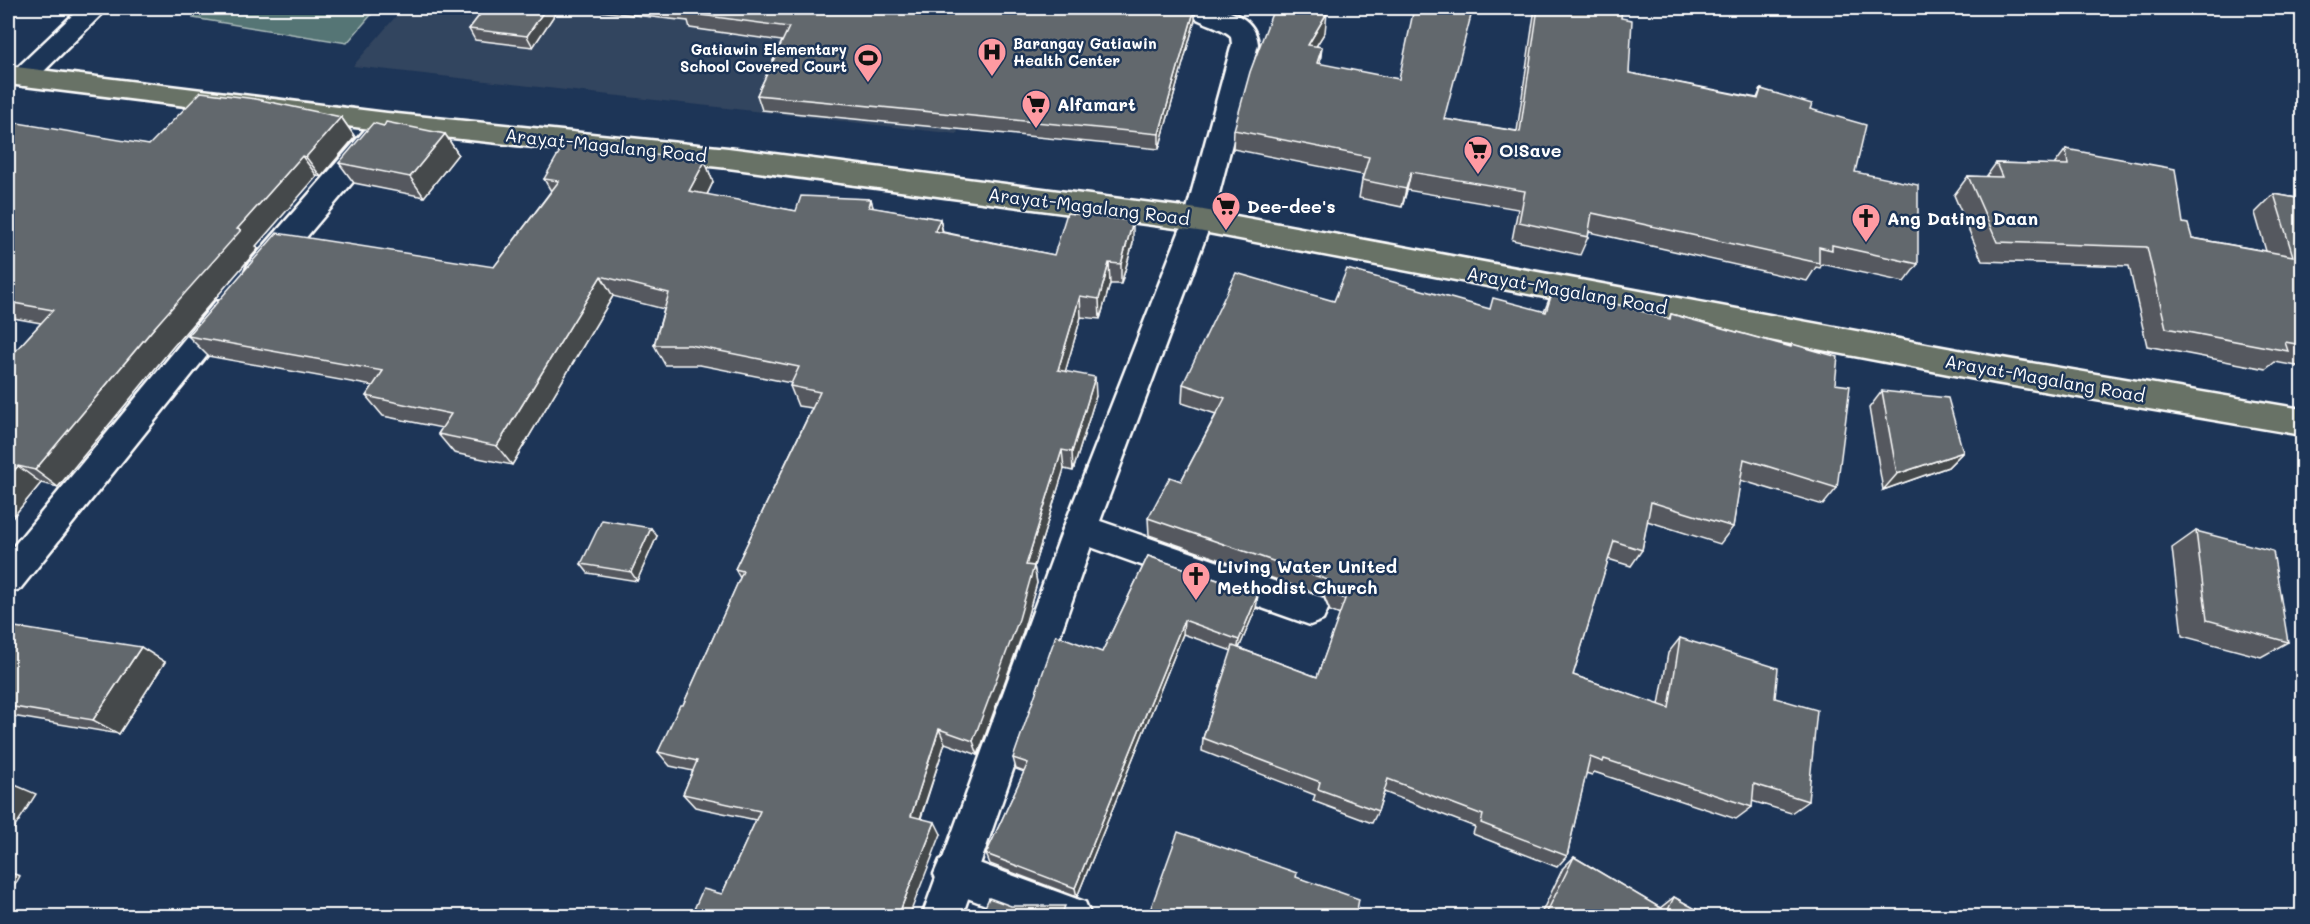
<svg xmlns="http://www.w3.org/2000/svg" width="2310" height="924" viewBox="0 0 2310 924" font-family="Mali,sans-serif">
<style>
.built{fill:#32445e}
.green{fill:#547574;stroke:#aababa;stroke-width:1.5}
.lines{fill:none;stroke-linecap:round;stroke-linejoin:round}
.minor-casing{stroke:#fff;stroke-width:5}
.tertiary-casing{stroke:#fff;stroke-width:5}
.primary-casing{stroke:#fff;stroke-width:5}
.minor{fill:#1d3557;fill-rule:evenodd}
.tertiary{fill:#1d3557;fill-rule:evenodd}
.primary{fill:#687266;fill-rule:evenodd}
.wall{fill:#54595e;stroke:#fff;stroke-width:1.5}
.shaded-wall{fill:#45494c;stroke:#fff;stroke-width:1.5}
.building{fill:#62686d;stroke:#fff;stroke-width:1.5}
.labels{text-anchor:middle;dominant-baseline:central;stroke-width:5;stroke-linejoin:round;paint-order:stroke}
.far-poi-label{font-size:15px;font-weight:bold;fill:#fff;stroke:#1d3557;text-anchor:start}
.poi-label{font-size:18px;font-weight:bold;fill:#fff;stroke:#1d3557;text-anchor:start}
.street-label{font-size:18px;fill:#fff;stroke:#1d3557}
</style>
<rect width="100%" height="100%" fill="#1d3557"/>
<filter id="ink" filterUnits="userSpaceOnUse"><feTurbulence type="fractalNoise" baseFrequency=".0167" numOctaves="2"/><feDisplacementMap in="SourceGraphic" scale="12" xChannelSelector="R" yChannelSelector="G"/><feConvolveMatrix kernelMatrix="1 2 1 2 8 2 1 2 1" color-interpolation-filters="sRGB"/></filter>
<g filter="url(#ink)">
<polygon class="built" points="403,8 1077,8 982,57 957,134 353,66"/>
<polygon class="green" points="204,8 377,8 347,43 193,18"/>
<g class="lines">
<g class="minor-casing">
<g id="minor">
<path d="M1184,8C1212,5 1255,10 1258,44L1212,220L1208,228L1198,231L1188,228L1184,220L1232,44L1231,36C1218,24 1194,23 1184,8Z"/>
<polygon points="375,127 385,130 389,137 385,144 271,279 260,282 249,279 245,271 249,263 365,130"/>
<polygon points="226,298 237,302 241,310 237,318 20,589 8,593 8,553 215,302"/>
<polygon points="1080,514 1323,598 1328,609 1323,620 1310,625 1068,539 1063,529 1068,519"/>
<polygon points="954,854 1085,902 1091,916 1016,916 940,888 934,874 940,860"/>
</g>
</g>
<g class="tertiary-casing">
<g id="tertiary">
<polygon points="80,8 108,8 32,83 23,86 14,83 10,77 14,71"/>
<polygon points="1198,209 1208,212 1212,220 1097,529 962,916 922,916 1063,529 1184,220 1188,212"/>
</g>
</g>
<g class="primary-casing">
<polygon id="primary" points="8,66 387,113 728,148 1198,209 1996,357 2302,409 2302,435 1996,383 1198,231 728,168 387,131 8,84"/>
</g>
<use href="#minor" class="minor"/>
<use href="#tertiary" class="tertiary"/>
<use href="#primary" class="primary"/>
</g>
<g class="wall">
<polygon points="485,8 559,8 533,47 475,40 469,29"/>
<polygon points="588,8 1195,8 1195,20 1159,149 762,110 757,95 782,41 690,28 688,21 589,10"/>
<polygon points="1535,8 1622,8 1621,18 1629,73 1757,98 1761,89 1810,109 1918,264 1904,282 1822,264 1820,268 1816,267 1807,281 1589,232 1588,237 1580,255 1512,240 1518,209 1407,190 1402,207 1359,198 1363,175 1233,149 1234,130 1325,32 1316,46 1322,47 1320,64 1444,119 1517,131"/>
<polygon points="341,117 355,137 321,177 317,176 256,246 258,249 172,348 58,487 41,483 8,523 8,359 41,323 8,317 8,133 149,145"/>
<polygon points="384,126 445,134 458,154 424,197 354,183 339,163"/>
<polygon points="2066,149 2183,223 2192,238 2266,251 2255,213 2274,194 2302,199 2302,367 2275,362 2266,369 2147,346 2129,266 1982,261 1954,195 1968,176 1986,177 1996,163 2054,165"/>
<polygon points="705,161 713,182 707,195 796,211 871,199 873,208 940,219 943,232 1054,255 1133,243 1121,284 1110,284 1100,319 1081,317 1065,372 1096,396 1073,471 1064,469 1034,566 1037,583 1022,635 978,755 945,743 921,818 941,834 722,894 756,820 695,807 683,794 693,771 670,766 658,752 683,705 740,578 735,569 812,408 798,406 790,386 791,383 700,365 665,365 654,345 664,309 613,296 512,465 454,453 438,434 442,428 383,416 366,396 373,386 208,356 188,336 494,267 551,191 544,179"/>
<polygon points="1554,287 1669,319 1671,314 1790,347 1792,344 1835,384 1837,488 1823,505 1740,480 1733,527 1720,544 1647,521 1642,550 1631,566 1608,559 1573,675 1659,705 1668,653 1680,638 1775,698 1808,801 1791,813 1752,801 1752,807 1736,819 1594,772 1592,775 1586,773 1567,856 1557,867 1473,834 1475,827 1384,792 1378,811 1372,823 1313,801 1315,795 1202,751 1203,738 1232,651 1183,634 1077,897 990,864 986,854 1024,772 1016,769 1013,758 1102,652 1148,556 1258,594 1256,608 1239,648 1317,677 1340,615 1330,611 1324,596 1149,535 1148,518 1181,481 1216,414 1182,403 1183,384 1334,301 1544,312"/>
<polygon points="1882,391 1963,452 1948,467 1883,490 1869,408"/>
<polygon points="2196,531 2288,642 2261,657 2182,636 2172,548"/>
<polygon points="657,536 637,581 588,573 581,564"/>
<polygon points="8,638 165,662 119,734 12,716 8,713"/>
<polygon points="1574,857 1660,908 1674,897 1708,916 1540,916 1563,868"/>
</g>
<g class="shaded-wall">
<polygon points="546,8 559,8 533,47 527,36"/>
<polygon points="1195,8 1195,20 1159,149 1159,134"/>
<polygon points="1327,13 1325,32 1305,64 1308,45"/>
<polygon points="1322,47 1319,66 1317,63"/>
<polygon points="341,117 355,137 321,177 306,157"/>
<polygon points="445,134 458,154 424,197 410,177"/>
<polygon points="302,156 317,176 256,246 258,249 172,348 58,487 35,470 237,229"/>
<polygon points="705,161 713,182 698,213 689,191"/>
<polygon points="1411,172 1407,190 1402,207 1406,189"/>
<polygon points="871,199 876,220 869,207"/>
<polygon points="940,219 944,240 935,231"/>
<polygon points="1133,221 1133,243 1121,284 1121,264"/>
<polygon points="1109,263 1110,284 1100,319 1099,299"/>
<polygon points="601,276 613,296 512,465 497,446"/>
<polygon points="1080,296 1081,317 1060,390 1058,370"/>
<polygon points="1095,377 1096,396 1073,471 1072,452"/>
<polygon points="1062,450 1064,469 1029,582 1026,565"/>
<polygon points="1963,452 1948,467 1883,490 1897,474"/>
<polygon points="18,466 41,483 8,523 8,478"/>
<polygon points="651,528 657,536 637,581 631,572"/>
<polygon points="1034,566 1037,583 1022,635 978,755 973,741"/>
<polygon points="1258,594 1256,608 1237,653 1239,640"/>
<polygon points="1184,620 1183,634 1077,897 1075,888"/>
<polygon points="141,647 165,662 119,734 93,720"/>
<polygon points="939,729 945,743 917,828 911,816"/>
<polygon points="8,782 36,794 8,838"/>
<polygon points="935,822 941,834 909,916 898,916"/>
<polygon points="8,872 20,876 8,897"/>
</g>
<g class="building">
<polygon points="485,8 546,8 527,36 469,29"/>
<polygon points="688,8 1195,8 1159,134 757,95 789,27 685,13"/>
<polygon points="1274,8 1327,13 1308,45 1322,47 1317,63 1399,79 1414,8 1473,8 1444,119 1520,132 1538,8 1622,8 1621,18 1632,20 1629,73 1758,99 1761,89 1812,104 1810,109 1866,125 1855,172 1918,185 1918,264 1832,245 1832,250 1819,247 1819,263 1592,213 1588,237 1519,222 1525,191 1411,172 1406,189 1362,180 1369,157 1234,130 1250,72"/>
<polygon points="201,92 256,99 341,117 306,157 302,156 237,229 241,230 153,329 35,470 18,466 8,478 8,359 53,310 8,302 8,133 18,123 149,145"/>
<polygon points="386,122 445,134 410,177 339,163 373,123 384,126"/>
<polygon points="564,144 705,161 689,191 796,211 801,196 871,199 869,207 940,219 935,231 1054,255 1067,213 1133,221 1121,264 1109,263 1099,299 1080,296 1058,370 1095,377 1072,452 1062,450 1026,565 1034,566 1019,619 973,741 939,729 911,816 935,822 898,916 691,916 703,889 722,894 760,811 683,794 697,761 658,752 680,705 683,705 743,571 735,569 820,392 790,386 799,367 690,345 654,345 669,293 601,276 497,446 438,434 451,414 366,396 383,371 188,336 277,233 494,267 559,181 544,179"/>
<polygon points="2066,149 2175,169 2183,223 2188,224 2192,238 2293,256 2274,194 2302,199 2302,345 2285,342 2288,351 2166,328 2147,247 1997,242 1968,176 2002,177 1996,163 2068,165"/>
<polygon points="1347,269 1490,309 1493,298 1546,312 1554,287 1670,319 1671,314 1791,347 1792,344 1838,357 1835,384 1850,386 1837,488 1744,459 1733,527 1651,502 1642,550 1614,541 1573,675 1669,708 1680,638 1778,668 1775,698 1817,710 1808,801 1754,784 1752,807 1604,759 1603,762 1590,757 1567,856 1481,823 1483,815 1388,779 1378,811 1318,789 1320,782 1203,738 1233,646 1317,677 1345,599 1334,595 1328,580 1148,518 1170,477 1181,481 1225,398 1183,384 1236,273 1334,301"/>
<polygon points="1882,391 1948,398 1963,452 1897,474"/>
<polygon points="602,520 651,528 631,572 581,564"/>
<polygon points="2196,531 2273,551 2288,642 2207,620"/>
<polygon points="1148,556 1258,594 1239,640 1184,620 1075,888 986,854 1028,763 1013,758 1056,635 1102,652"/>
<polygon points="15,627 141,647 93,720 8,706 8,668 9,665 8,665 8,638"/>
<polygon points="1178,832 1297,873 1296,877 1359,899 1357,910 1378,916 1148,916"/>
<polygon points="1574,857 1667,912 1674,897 1708,916 1545,916"/>
<polygon points="989,898 1011,906 1065,906 1063,911 1080,916 981,916"/>
</g>
</g>
<defs>
<g id="hospital-pin" transform="scale(1.5)"><path d="M0 17L-7.5 6A9.5 9.5 0 1 1 7.5 6Z" fill="#ff9aa2" stroke="#1d3557"/><path d="M-5-5h3v3.5h4V-5h3V5h-3V1.5h-4V5h-3Z" fill="#111"/></g>
<g id="stadium-pin" transform="scale(1.5)"><path d="M0 17L-7.5 6A9.5 9.5 0 1 1 7.5 6Z" fill="#ff9aa2" stroke="#1d3557"/><path d="M0-5a6.5 5 0 1 0 0 10a6.5 5 0 1 0 0-10ZM-3.5-1.8h7v3.6h-7Z" fill="#111"/></g>
<g id="supermarket-pin" transform="scale(1.5)"><path d="M0 17L-7.5 6A9.5 9.5 0 1 1 7.5 6Z" fill="#ff9aa2" stroke="#1d3557"/><path d="M-6-5.5h2.5l.6 2H6L4.5 2H-2.5L-4.4-4H-6ZM-1.5 3.2a1.3 1.3 0 1 0 .1 0ZM3 3.2a1.3 1.3 0 1 0 .1 0Z" fill="#111"/></g>
<g id="church-pin" transform="scale(1.5)"><path d="M0 17L-7.5 6A9.5 9.5 0 1 1 7.5 6Z" fill="#ff9aa2" stroke="#1d3557"/><path d="M-1.2-6h2.4v3.5h3.3v2.4h-3.3V6h-2.4V-.1h-3.3v-2.4h3.3Z" fill="#111"/></g>
</defs>
<g fill-rule="evenodd">
<use href="#hospital-pin" x="992" y="52"/>
<use href="#stadium-pin" x="868" y="58"/>
<use href="#supermarket-pin" x="1036" y="104"/>
<use href="#supermarket-pin" x="1478" y="150"/>
<use href="#supermarket-pin" x="1226" y="206"/>
<use href="#church-pin" x="1866" y="218"/>
<use href="#church-pin" x="1196" y="576"/>
</g>
<g class="labels">
<g class="far-poi-label">
<text x="1013" y="43">Barangay Gatiawin<tspan x="1013" dy="17">Health Center</tspan></text>
<text x="847" y="49" text-anchor="end">Gatiawin Elementary<tspan x="847" dy="17">School Covered Court</tspan></text>
</g>
<g class="poi-label">
<text x="1057" y="104">Alfamart</text>
<text x="1499" y="150">O!Save</text>
<text x="1247" y="206">Dee-dee's</text>
<text x="1887" y="218">Ang Dating Daan</text>
<text x="1217" y="566">Living Water United<tspan x="1217" dy="21">Methodist Church</tspan></text>
</g>
<g class="street-label">
<text transform="translate(606 145) rotate(6)">Arayat-Magalang Road</text>
<text transform="translate(1089 206) rotate(7)">Arayat-Magalang Road</text>
<text transform="translate(1567 290) rotate(10)">Arayat-Magalang Road</text>
<text transform="translate(2045 378) rotate(10)">Arayat-Magalang Road</text>
</g>
</g>
<rect width="2310" height="924" fill="none" stroke="#1d3557" stroke-width="30"/>
<rect x="15" y="15" width="2280" height="894" fill="none" stroke="#fff" stroke-width="2" filter="url(#ink)"/>
</svg>
